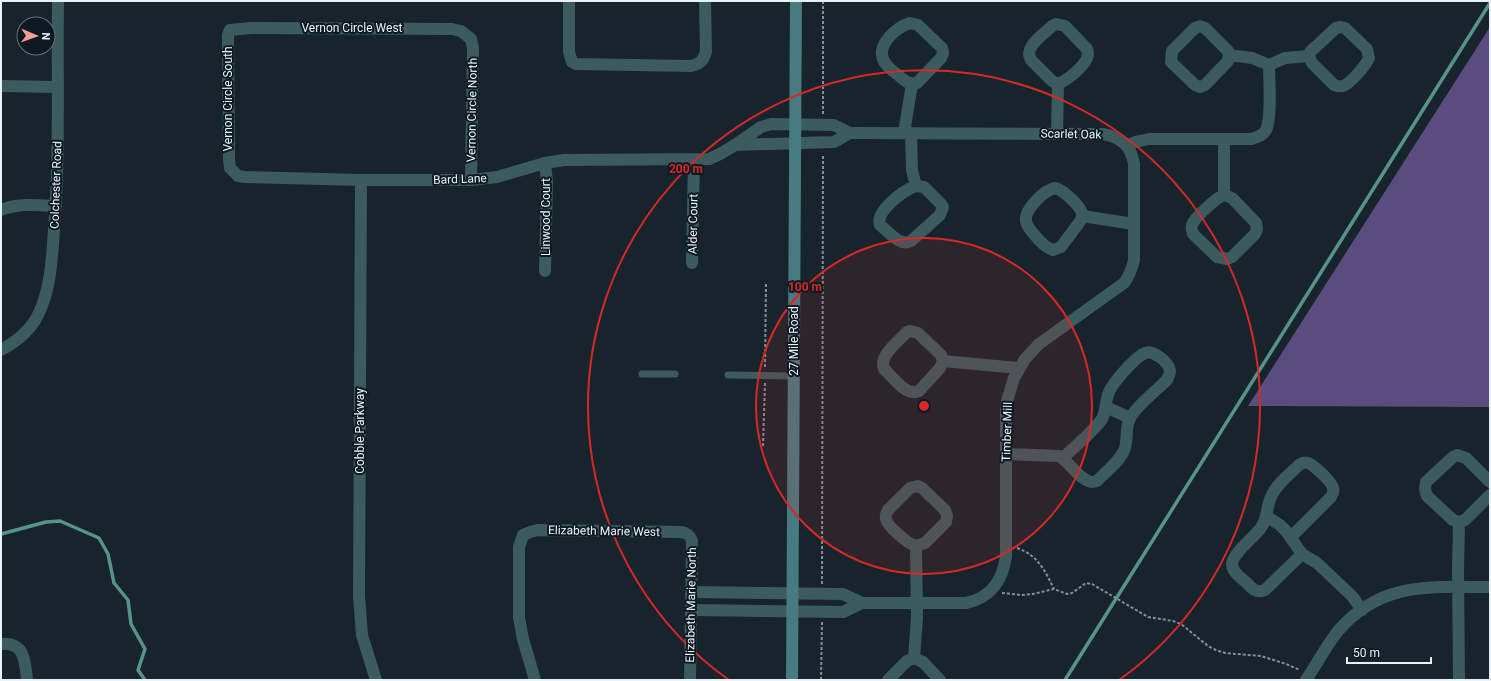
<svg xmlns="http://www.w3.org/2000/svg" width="1491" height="681" viewBox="0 0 1491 681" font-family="Roboto,sans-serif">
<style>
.forest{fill:#5a4c7e}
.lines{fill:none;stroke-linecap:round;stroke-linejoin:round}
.stream{stroke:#56948a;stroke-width:3.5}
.path{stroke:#869197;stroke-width:2;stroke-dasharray:3 2;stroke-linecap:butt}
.lane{stroke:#3c5b5f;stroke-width:7}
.street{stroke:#3c5b5f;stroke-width:12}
.secondary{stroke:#487a81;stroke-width:12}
.ring{fill:none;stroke:#d62828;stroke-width:2}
.labels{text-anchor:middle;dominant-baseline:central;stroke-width:4;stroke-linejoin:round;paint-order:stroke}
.street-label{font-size:12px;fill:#e9f2f7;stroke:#0e1a22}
.centre{fill:#d62828;stroke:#0e1a22;stroke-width:2}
.ring-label{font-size:12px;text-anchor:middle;font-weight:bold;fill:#d62828;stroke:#0e1a22;stroke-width:4;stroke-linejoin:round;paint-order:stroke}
</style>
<rect width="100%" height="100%" fill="#17242c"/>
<polygon class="forest" points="1490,27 1490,407 1248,406"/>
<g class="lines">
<g class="stream">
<polyline points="1,534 46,522 60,521 99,538 108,554 114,583 128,600 131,624 145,649 138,670 145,680"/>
<polyline points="1065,680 1490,3"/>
</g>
<g class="path">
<polyline points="823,114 823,1"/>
<polyline points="765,367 766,282"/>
<polyline points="763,446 765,383"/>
<path d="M1017,548C1038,555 1045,571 1054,589"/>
<polyline points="822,584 823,154"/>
<polyline points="1002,593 1021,595 1033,594 1054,589 1067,594 1072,593 1086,583 1092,584 1148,617 1173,621 1181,624 1208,646 1216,650 1225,653 1261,656 1286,664 1300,670"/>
<polyline points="821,680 822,622"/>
</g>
<g class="lane">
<polyline points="642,374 675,374"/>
<polyline points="728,375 794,376"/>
</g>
<g class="street">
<path d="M569,1V52L572,62L576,64L691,66C700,64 703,61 706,52L705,1"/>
<path d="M910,23L918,25L942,48L943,53L941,58L917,83C908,85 904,80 898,75C893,71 885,66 883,59C877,44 897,27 910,23Z"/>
<path d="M1056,24L1065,26L1087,49C1093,61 1069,79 1058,84L1052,81L1031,60C1023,47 1043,35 1052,26Z"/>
<polygon points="1200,26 1205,28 1228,51 1229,55 1228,61 1205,85 1200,87 1195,85 1171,62 1172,51 1195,28"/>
<path d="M1341,27L1345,28L1367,49L1369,58C1366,65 1350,84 1343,86C1340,87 1337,86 1334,85L1312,63L1309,56L1310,52L1336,28Z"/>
<polyline points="1229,55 1252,58 1269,65"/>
<polyline points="1269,65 1285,58 1309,56"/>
<polyline points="1,86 57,87"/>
<path d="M850,133L1103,134C1121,137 1131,146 1134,164V260C1132,269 1129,276 1124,283L1039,344L1025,359L1014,378L1007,401L1006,415V556C1003,580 991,598 966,603H862"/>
<polyline points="904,133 912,84"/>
<polyline points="911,133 912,170 916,186"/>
<polyline points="1057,134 1058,84"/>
<polyline points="1224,139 1224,195"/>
<path d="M1127,146L1135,142L1149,139H1251C1257,137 1263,136 1266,130C1272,118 1269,79 1269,65"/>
<polyline points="361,180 359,596 362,635 376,680"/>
<polyline points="471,180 473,48 471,39 461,31 452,29 251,28 230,30 228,35 229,159 230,168 238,176 245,177 361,180 471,180 497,177 545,163 564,160 709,159 720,154 735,145 761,127 771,124 834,125 850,133 834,142 735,145"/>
<path d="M916,186L924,187L941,204L943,207L940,215L911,241C900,247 889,232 880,225C875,211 904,190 916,186Z"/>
<path d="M1055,188C1062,189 1078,204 1081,211C1083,214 1082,217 1081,220L1061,247L1053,250C1046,248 1043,244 1038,239C1034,234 1027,228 1026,221C1024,210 1044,190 1055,188Z"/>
<path d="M1224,195L1232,198L1256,223L1257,229L1255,234L1232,257L1227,259L1217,257L1193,234C1192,231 1191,228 1192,225C1194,218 1217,197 1224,195Z"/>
<path d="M1,210C18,203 38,205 56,206"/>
<polyline points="1082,216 1134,224"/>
<polyline points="692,263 694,160"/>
<polyline points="545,271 547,182 545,163"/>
<path d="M910,331L918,333L941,355L943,361L940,368L919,391C906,397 893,377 884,369C878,356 899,341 907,332Z"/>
<path d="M1,350C16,342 30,331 38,315C51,289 52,258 54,229C60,153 57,77 58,1"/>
<polyline points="943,361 1019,368"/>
<polyline points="1106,407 1130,418"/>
<path d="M1006,454L1059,456C1070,462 1084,487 1097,481C1106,471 1121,461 1125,448C1128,438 1125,427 1130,418C1138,404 1156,391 1167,380C1168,377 1170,375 1170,371C1169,362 1152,348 1143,354C1134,359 1110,385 1108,395C1105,403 1106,412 1102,419C1093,432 1074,447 1063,458"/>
<polyline points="1490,482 1466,458 1457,455 1453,457 1426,482 1425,489 1427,496 1453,520 1459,522 1465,520 1490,495"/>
<path d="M918,486L922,488L945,510L947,516L946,522L925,543L916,546C908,544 887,526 886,519C885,515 887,512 888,510L910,488Z"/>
<polyline points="1266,516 1280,525 1286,531 1302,554 1317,563 1352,596 1362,610"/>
<path d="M1291,537L1331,497C1333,494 1334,491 1333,488C1332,482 1314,465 1308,463C1305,462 1302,463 1299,465C1290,474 1276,484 1271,497C1266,507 1268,520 1260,529C1253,538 1233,553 1232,564C1232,572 1242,579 1247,583C1253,590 1257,593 1265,590L1302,554"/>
<polyline points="691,610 843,612 862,603 843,594 692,592"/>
<path d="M1,644C25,642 25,661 27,680"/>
<polyline points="914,658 917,618 916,546"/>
<path d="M535,680L523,639L519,618V547L523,535L530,532L538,530L681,532C687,533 690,535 692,541L690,680"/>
<polyline points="888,680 907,661 914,658 923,662 940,680"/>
<path d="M1306,680C1317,664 1326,646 1338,631C1381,581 1430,587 1490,587"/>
<polyline points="1459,680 1458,570 1459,522"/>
</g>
<polyline class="secondary" points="792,680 796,1"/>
</g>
<circle cx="924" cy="406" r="168" fill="#d62828" fill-opacity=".12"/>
<g class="ring">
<circle cx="924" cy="406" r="168"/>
<path d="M729 680A336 336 0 1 1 1119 680"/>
</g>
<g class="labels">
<g class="street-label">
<text x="352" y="28">Vernon Circle West</text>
<text transform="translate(228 99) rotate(-90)">Vernon Circle South</text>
<text transform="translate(472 110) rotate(-89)">Vernon Circle North</text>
<text transform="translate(1071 134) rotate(1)">Scarlet Oak</text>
<text transform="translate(460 179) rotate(-2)">Bard Lane</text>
<text transform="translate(56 185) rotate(-88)">Colchester Road</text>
<text transform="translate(546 217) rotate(-90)">Linwood Court</text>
<text transform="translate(693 224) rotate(-89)">Alder Court</text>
<text transform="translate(794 341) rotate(-90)">27 Mile Road</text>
<text transform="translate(360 431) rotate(-90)">Cobble Parkway</text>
<text transform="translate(1007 432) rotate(-88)">Timber Mill</text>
<text transform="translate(604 531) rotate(1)">Elizabeth Marie West</text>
<text transform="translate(691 605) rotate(-89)">Elizabeth Marie North</text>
</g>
</g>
<circle cx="924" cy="406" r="6" class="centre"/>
<g class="ring-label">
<text x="686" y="173">200 m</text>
<text x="805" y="291">100 m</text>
</g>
<rect width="1491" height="681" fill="none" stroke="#e9f2f7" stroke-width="4"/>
<g transform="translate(36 36) rotate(92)"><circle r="19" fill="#0e1a22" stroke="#667077"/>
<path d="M0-3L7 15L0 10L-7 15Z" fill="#f59c94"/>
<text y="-6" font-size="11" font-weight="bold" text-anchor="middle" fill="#e9f2f7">N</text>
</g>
<path d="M1347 657v6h84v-6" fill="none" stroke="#e9f2f7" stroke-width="2"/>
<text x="1353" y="657" font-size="12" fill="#e9f2f7" stroke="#0e1a22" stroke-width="3" paint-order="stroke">50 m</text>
</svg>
